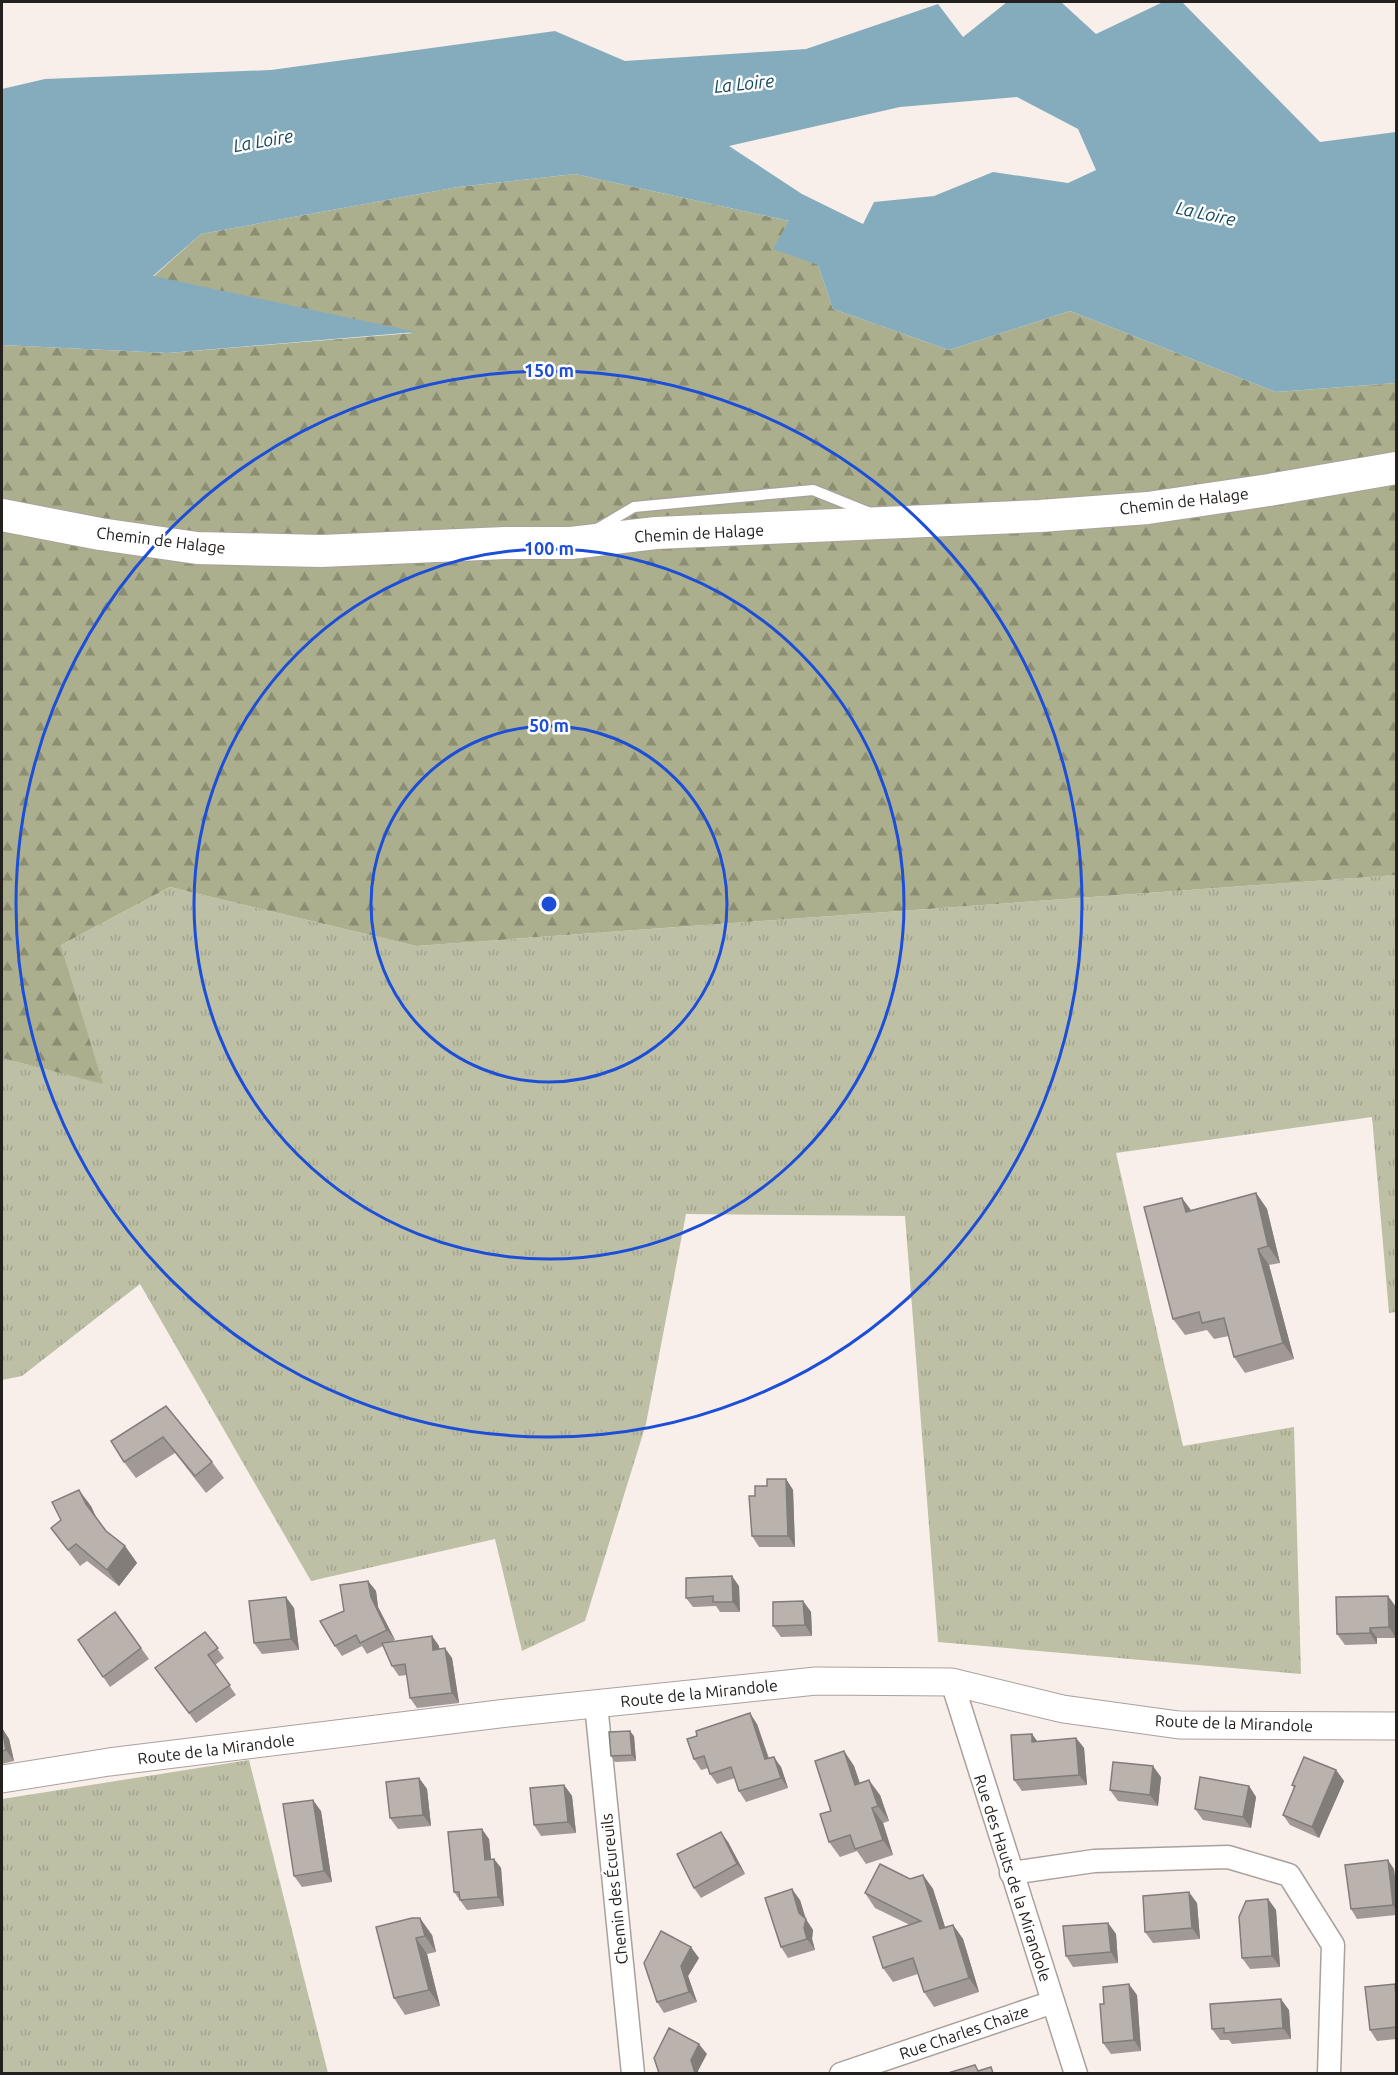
<svg xmlns="http://www.w3.org/2000/svg" width="1398" height="2075" viewBox="0 0 1398 2075" font-family="Ubuntu,sans-serif">
<style>
.grass{fill:url(#grass-tufts)}
.forest{fill:url(#forest-firs)}
.water{fill:#85acbd;fill-rule:evenodd}
.lines{fill:none;stroke-linecap:round;stroke-linejoin:round}
.service-casing{stroke:#a9a19c;stroke-width:13}
.minor-casing{stroke:#a9a19c;stroke-width:25}
.tertiary-casing{stroke:#a9a19c;stroke-width:29}
.secondary-casing{stroke:#a9a19c;stroke-width:34}
.service{stroke:#fff;stroke-width:10}
.minor{stroke:#fff;stroke-width:22}
.tertiary{stroke:#fff;stroke-width:27}
.secondary{stroke:#fff;stroke-width:32}
.wall{fill:#a09995}
.shaded-wall{fill:#827d79}
.building{fill:#bab2ad;stroke:#827d79;stroke-width:1.5}
.ring{fill:none;stroke:#1d4ed8;stroke-width:3}
.labels{text-anchor:middle;dominant-baseline:central;stroke-width:5;stroke-linejoin:round;paint-order:stroke}
.street-label{font-size:16px;fill:#23201e;stroke:#fefefe}
.water-label{font-size:18px;font-style:italic;fill:#13485b;stroke:#fefefe}
.centre{fill:#1d4ed8;stroke:#fefefe;stroke-width:3}
.ring-label{font-size:18px;text-anchor:middle;font-weight:bold;fill:#1d4ed8;stroke:#fefefe;stroke-width:5;stroke-linejoin:round;paint-order:stroke}
</style>
<defs>
<pattern id="grass-tufts" width="24" height="20" patternUnits="userSpaceOnUse" patternTransform="scale(1.5)"><rect width="24" height="20" fill="#bdc0a5"/><path d="M3 7l-1-3M5 7V3M7 7l1-3M15 17l-1-3M17 17v-4M19 17l1-3" fill="none" stroke="#a2a58e"/></pattern>
<pattern id="forest-firs" width="22" height="20" patternUnits="userSpaceOnUse" patternTransform="scale(1.5)"><rect width="22" height="20" fill="#acaf8d"/><path d="M5 1l3.5 6h-7zM16 11l3.5 6h-7z" fill="#8c8e73"/></pattern>
</defs>
<rect width="100%" height="100%" fill="#f8efea"/>
<g class="grass">
<polygon points="1396,875 1396,1312 1389,1313 1372,1117 1116,1153 1183,1446 1294,1427 1301,1674 938,1642 905,1216 686,1214 646,1424 585,1621 522,1651 495,1539 311,1581 140,1284 22,1376 2,1380 2,1058 102,1083 61,945 170,887 416,946"/>
<polygon points="249,1760 328,2073 2,2073 2,1799"/>
</g>
<polygon class="forest" points="575,174 789,221 818,265 833,309 949,350 1070,311 1276,392 1396,383 1396,875 416,946 170,887 61,945 103,1084 2,1058 2,345 168,353 413,333 153,277 201,234 458,187"/>
<path class="water" d="M1007,2H1061L1096,34L1163,2H1182L1320,142L1396,132V383L1276,392L1070,311L949,350L833,309L818,265L773,249L789,221L575,174L458,187L201,234L153,276L416,332L168,353L2,345V89L45,79L271,70L555,31L625,61L806,49L938,4L963,37ZM1017,97L1078,129L1096,170L1068,183L993,172L934,196L874,202L863,224L802,194L729,146L900,107Z"/>
<g class="lines">
<g class="service-casing">
<polyline id="service" points="597,529 634,507 813,490 870,513"/>
</g>
<g class="minor-casing">
<g id="minor">
<polyline points="952,1682 1076,2074"/>
<polyline points="596,1704 633,2074"/>
<polyline points="1011,1873 1094,1861 1228,1857 1289,1875 1333,1945 1329,2074"/>
<polyline points="841,2074 1053,2002"/>
</g>
</g>
<g class="tertiary-casing">
<polyline id="tertiary" points="2,1779 109,1762 507,1713 816,1681 952,1682 1063,1709 1179,1725 1396,1726"/>
</g>
<g class="secondary-casing">
<polyline id="secondary" points="2,515 100,534 197,548 321,551 505,543 571,543 656,533 1040,516 1148,508 1269,490 1396,468"/>
</g>
<use href="#service" class="service"/>
<use href="#minor" class="minor"/>
<use href="#tertiary" class="tertiary"/>
<use href="#secondary" class="secondary"/>
</g>
<g class="wall">
<polygon points="1256,1193 1267,1209 1280,1263 1269,1265 1294,1359 1245,1373 1234,1357 1229,1336 1214,1339 1207,1330 1185,1335 1173,1319 1191,1210"/>
<polygon points="166,1406 212,1462 224,1478 206,1493 175,1453 136,1478 124,1462"/>
<polygon points="786,1479 793,1490 795,1547 759,1547 752,1536 755,1496"/>
<polygon points="91,1506 96,1518 106,1531 125,1546 137,1563 119,1586 87,1561 80,1566 51,1528"/>
<polygon points="368,1581 376,1591 378,1607 395,1640 391,1642 432,1636 439,1646 439,1649 452,1658 459,1703 417,1708 410,1698 407,1675 399,1676 392,1666 383,1646 367,1654 362,1646 342,1656 335,1646 344,1611"/>
<polygon points="739,1586 740,1612 720,1612 716,1606 693,1607 686,1598"/>
<polygon points="1388,1596 1396,1607 1396,1638 1377,1638 1377,1644 1345,1645 1337,1634"/>
<polygon points="803,1601 811,1612 812,1636 781,1637 773,1626"/>
<polygon points="294,1608 299,1650 262,1654 254,1643"/>
<polygon points="115,1612 149,1659 110,1687 78,1640"/>
<polygon points="205,1632 224,1658 215,1665 236,1695 196,1723 162,1677"/>
<polygon points="757,1724 769,1758 781,1767 788,1788 746,1802 739,1791 735,1778 717,1784 710,1774 708,1768 701,1770 694,1759"/>
<polygon points="2,1728 9,1739 14,1761 2,1764"/>
<polygon points="1032,1734 1037,1741 1076,1738 1084,1748 1087,1785 1022,1791 1014,1780"/>
<polygon points="634,1736 636,1761 615,1762 611,1756"/>
<polygon points="844,1751 854,1766 860,1783 880,1795 889,1821 883,1823 893,1855 866,1864 857,1851 840,1857 829,1842 831,1811"/>
<polygon points="1336,1770 1344,1781 1319,1838 1290,1825 1283,1815 1294,1788 1292,1785"/>
<polygon points="1161,1777 1158,1806 1118,1801 1110,1790"/>
<polygon points="419,1778 427,1789 431,1826 398,1829 390,1818"/>
<polygon points="564,1785 572,1796 576,1833 541,1836 534,1825"/>
<polygon points="1249,1786 1256,1797 1251,1828 1203,1820 1195,1809"/>
<polygon points="321,1811 332,1882 302,1887 294,1876"/>
<polygon points="489,1839 491,1859 494,1859 501,1868 504,1906 467,1910 454,1892"/>
<polygon points="728,1842 745,1874 701,1898 694,1888"/>
<polygon points="1394,1869 1396,1887 1396,1915 1357,1919 1351,1909"/>
<polygon points="923,1875 933,1889 945,1927 953,1925 963,1939 979,1992 934,2007 924,1992 918,1974 893,1982 883,1968 910,1925 875,1908 865,1893"/>
<polygon points="1268,1899 1276,1910 1280,1967 1250,1969 1242,1958"/>
<polygon points="800,1900 805,1919 813,1930 812,1939 815,1950 788,1958 781,1947"/>
<polygon points="1197,1903 1200,1939 1153,1943 1145,1932"/>
<polygon points="1108,1923 1116,1934 1118,1963 1073,1967 1066,1956"/>
<polygon points="376,1927 432,1935 436,1952 427,1954 440,2006 405,2015 394,1998"/>
<polygon points="699,1958 688,1976 697,2002 664,2013 657,2002"/>
<polygon points="1396,1986 1396,2039 1377,2041 1370,2030"/>
<polygon points="1137,1995 1141,2051 1111,2054 1103,2043 1104,2004"/>
<polygon points="1289,2010 1291,2039 1232,2044 1229,2040 1220,2040 1212,2029"/>
</g>
<g class="shaded-wall">
<polygon points="1256,1193 1267,1209 1280,1263 1268,1246"/>
<polygon points="1182,1198 1194,1214 1186,1212"/>
<polygon points="1258,1249 1269,1265 1294,1359 1283,1343"/>
<polygon points="786,1479 793,1490 795,1547 788,1536"/>
<polygon points="79,1490 91,1506 98,1521 86,1504"/>
<polygon points="125,1546 137,1563 119,1586 107,1570"/>
<polygon points="732,1576 739,1586 740,1612 733,1602"/>
<polygon points="368,1581 376,1591 378,1607 395,1640 387,1630 371,1597"/>
<polygon points="1388,1596 1396,1607 1396,1638 1389,1627"/>
<polygon points="286,1597 294,1608 299,1650 291,1639"/>
<polygon points="803,1601 811,1612 812,1636 805,1625"/>
<polygon points="1370,1628 1377,1638 1377,1644 1370,1633"/>
<polygon points="432,1636 439,1646 441,1660 433,1650"/>
<polygon points="445,1648 452,1658 459,1703 452,1693"/>
<polygon points="750,1713 757,1724 772,1770 765,1759"/>
<polygon points="2,1728 9,1739 14,1761 6,1750"/>
<polygon points="630,1731 634,1736 636,1761 632,1755"/>
<polygon points="1032,1734 1039,1744 1032,1742"/>
<polygon points="1076,1738 1084,1748 1087,1785 1079,1775"/>
<polygon points="844,1751 854,1766 865,1800 855,1785"/>
<polygon points="774,1757 781,1767 788,1788 781,1778"/>
<polygon points="1153,1766 1161,1777 1158,1806 1150,1795"/>
<polygon points="1336,1770 1344,1781 1319,1838 1312,1827"/>
<polygon points="419,1778 427,1789 431,1826 423,1815"/>
<polygon points="869,1780 880,1795 889,1821 878,1806"/>
<polygon points="564,1785 572,1796 576,1833 568,1822"/>
<polygon points="1249,1786 1256,1797 1251,1828 1243,1817"/>
<polygon points="313,1800 321,1811 332,1882 324,1871"/>
<polygon points="872,1808 883,1823 893,1855 883,1840"/>
<polygon points="482,1829 489,1839 492,1869 485,1860"/>
<polygon points="721,1832 728,1842 745,1874 737,1864"/>
<polygon points="494,1859 501,1868 504,1906 498,1897"/>
<polygon points="1388,1860 1394,1869 1396,1887 1396,1910 1393,1905"/>
<polygon points="923,1875 933,1889 950,1943 940,1929"/>
<polygon points="792,1889 800,1900 806,1919 813,1930 812,1939 815,1950 807,1939"/>
<polygon points="1189,1892 1197,1903 1200,1939 1192,1928"/>
<polygon points="1268,1899 1276,1910 1280,1967 1272,1956"/>
<polygon points="420,1918 432,1935 436,1952 425,1936"/>
<polygon points="1108,1923 1116,1934 1118,1963 1111,1952"/>
<polygon points="953,1925 963,1939 979,1992 969,1978"/>
<polygon points="416,1938 427,1954 440,2006 429,1990"/>
<polygon points="691,1947 699,1958 688,1976 697,2002 689,1992 681,1966"/>
<polygon points="1129,1984 1137,1995 1141,2051 1134,2040"/>
<polygon points="1281,1999 1289,2010 1291,2039 1283,2028"/>
<polygon points="699,2044 707,2054 698,2071 699,2073 695,2073 691,2060"/>
</g>
<g class="building">
<polygon points="1256,1193 1268,1246 1258,1249 1283,1343 1234,1357 1224,1318 1202,1323 1199,1312 1173,1319 1144,1207 1182,1198 1186,1212"/>
<polygon points="166,1406 212,1462 195,1476 163,1437 124,1462 111,1441"/>
<polygon points="767,1479 786,1479 788,1536 752,1536 749,1496 755,1496 755,1486 767,1486"/>
<polygon points="79,1490 86,1504 106,1531 125,1546 107,1570 76,1544 68,1550 51,1528 61,1520 52,1502"/>
<polygon points="732,1576 733,1602 713,1602 713,1596 686,1598 686,1578"/>
<polygon points="368,1581 371,1597 387,1630 360,1643 356,1635 335,1646 320,1621 344,1611 340,1585"/>
<polygon points="1388,1596 1389,1627 1370,1628 1370,1633 1337,1634 1336,1597"/>
<polygon points="286,1597 291,1639 254,1643 249,1601"/>
<polygon points="803,1601 805,1625 773,1626 773,1602"/>
<polygon points="115,1612 141,1648 103,1677 78,1640"/>
<polygon points="205,1632 218,1648 208,1655 230,1685 189,1713 155,1668"/>
<polygon points="432,1636 433,1650 445,1648 452,1693 410,1698 405,1664 392,1666 382,1643"/>
<polygon points="750,1713 765,1759 774,1757 781,1778 739,1791 731,1767 710,1774 704,1756 694,1759 687,1739 697,1736 696,1731"/>
<polygon points="2,1728 6,1750 2,1751"/>
<polygon points="630,1731 632,1755 611,1756 609,1732"/>
<polygon points="1032,1734 1032,1742 1076,1738 1079,1775 1014,1780 1011,1735"/>
<polygon points="844,1751 855,1785 869,1780 878,1806 872,1808 883,1840 855,1849 850,1835 829,1842 820,1814 831,1811 815,1761"/>
<polygon points="1304,1757 1336,1770 1312,1827 1283,1815 1295,1786 1292,1785"/>
<polygon points="1113,1762 1153,1766 1150,1795 1110,1790"/>
<polygon points="1200,1777 1249,1786 1243,1817 1195,1809"/>
<polygon points="419,1778 423,1815 390,1818 386,1782"/>
<polygon points="564,1785 568,1822 534,1825 530,1788"/>
<polygon points="313,1800 324,1871 294,1876 283,1804"/>
<polygon points="482,1829 485,1860 494,1859 498,1897 460,1900 459,1892 454,1892 448,1832"/>
<polygon points="721,1832 737,1864 694,1888 677,1854"/>
<polygon points="1388,1860 1393,1905 1351,1909 1345,1865"/>
<polygon points="880,1864 910,1879 923,1875 940,1929 953,1925 969,1978 924,1992 913,1958 883,1968 873,1937 921,1921 865,1893"/>
<polygon points="792,1889 799,1913 806,1919 804,1928 807,1939 781,1947 765,1898"/>
<polygon points="1189,1892 1192,1928 1145,1932 1143,1896"/>
<polygon points="1268,1899 1272,1956 1242,1958 1239,1917 1246,1901"/>
<polygon points="412,1918 420,1918 425,1936 416,1938 429,1990 394,1998 376,1927"/>
<polygon points="1108,1923 1111,1952 1066,1956 1063,1926"/>
<polygon points="661,1931 691,1947 681,1966 689,1992 657,2002 644,1963"/>
<polygon points="1129,1984 1134,2040 1103,2043 1100,2004 1104,2004 1103,1987"/>
<polygon points="1395,1984 1396,1996 1396,2027 1370,2030 1365,1987"/>
<polygon points="1281,1999 1283,2028 1224,2033 1224,2028 1212,2029 1210,2004"/>
<polygon points="669,2028 699,2044 691,2060 695,2073 659,2073 654,2058"/>
<polygon points="975,2065 978,2071 991,2067 993,2073 948,2073"/>
</g>
<g class="ring">
<circle cx="549" cy="904" r="178"/>
<circle cx="549" cy="904" r="355"/>
<circle cx="549" cy="904" r="533"/>
</g>
<g class="labels">
<g class="street-label">
<text transform="translate(1184 501) rotate(-7)">Chemin de Halage</text>
<text transform="translate(699 533) rotate(-3)">Chemin de Halage</text>
<text transform="translate(161 540) rotate(7)">Chemin de Halage</text>
<text transform="translate(699 1693) rotate(-6)">Route de la Mirandole</text>
<text transform="translate(1234 1723) rotate(2)">Route de la Mirandole</text>
<text transform="translate(216 1749) rotate(-7)">Route de la Mirandole</text>
<text transform="translate(1013 1878) rotate(72)">Rue des Hauts de la Mirandole</text>
<text transform="translate(614 1889) rotate(-96)">Chemin des Écureuils</text>
<text transform="translate(964 2032) rotate(-19)">Rue Charles Chaize</text>
</g>
<g class="water-label">
<text transform="translate(744 83) rotate(-6)">La Loire</text>
<text transform="translate(263 140) rotate(-10)">La Loire</text>
<text transform="translate(1206 213) rotate(12)">La Loire</text>
</g>
</g>
<circle cx="549" cy="904" r="9" class="centre"/>
<g class="ring-label">
<text x="549" y="377">150 m</text>
<text x="549" y="555">100 m</text>
<text x="549" y="732">50 m</text>
</g>
<rect width="1398" height="2075" fill="none" stroke="#23201e" stroke-width="6"/>
</svg>
